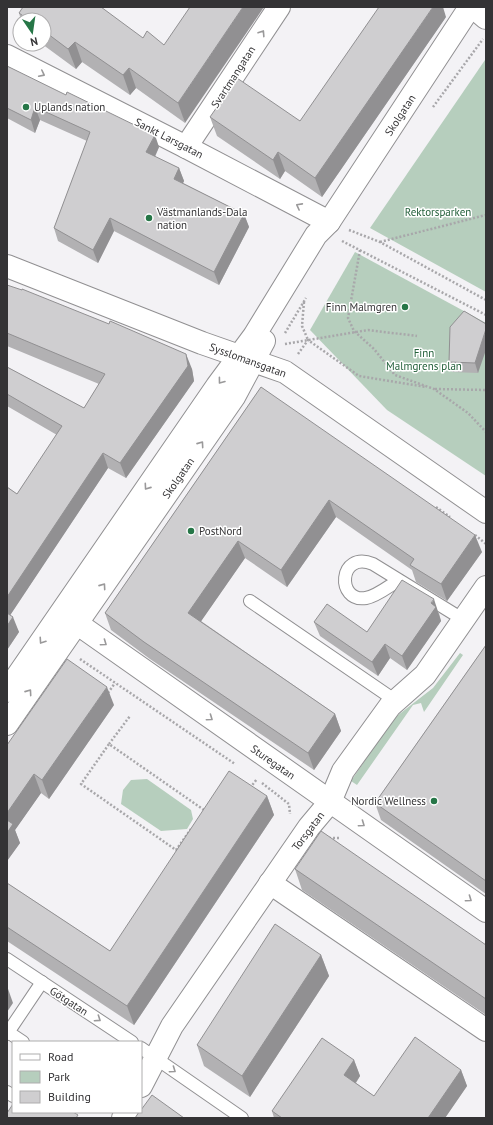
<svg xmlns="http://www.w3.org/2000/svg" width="493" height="1125" viewBox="0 0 493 1125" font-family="'PT Sans',sans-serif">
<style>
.green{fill:#b6cebd}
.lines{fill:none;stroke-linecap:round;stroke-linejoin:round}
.service-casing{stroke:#919092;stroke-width:14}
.minor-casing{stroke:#919092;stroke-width:24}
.path{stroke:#a8a7aa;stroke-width:2.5;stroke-dasharray:2 2;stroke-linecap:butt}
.service{stroke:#fff;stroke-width:12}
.minor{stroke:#fff;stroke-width:22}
.wall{fill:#b2b1b3}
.shaded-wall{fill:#919092}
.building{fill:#cfced0;stroke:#919092}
.oneway{stroke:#9a999a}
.poi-dot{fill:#267647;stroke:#fff;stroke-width:1.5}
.labels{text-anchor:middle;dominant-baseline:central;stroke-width:3;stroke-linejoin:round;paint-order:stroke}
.street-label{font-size:11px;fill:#343335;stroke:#fff}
.poi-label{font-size:11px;fill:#343335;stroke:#fff;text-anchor:start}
.park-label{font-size:11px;fill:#25613c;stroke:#fff}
</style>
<rect width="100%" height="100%" fill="#f3f2f5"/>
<g class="green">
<polygon points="485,60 486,60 486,292 370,228"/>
<polygon points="355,252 486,323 486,476 387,410 310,330"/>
<polygon points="460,653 463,655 424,712 421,703 413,705 357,785 351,781 393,719 433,688"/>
<polygon points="147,779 191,810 193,819 187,829 161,831 121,804 123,790 131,780"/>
</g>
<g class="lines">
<g class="service-casing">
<g id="service">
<path d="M399,580C389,586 377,596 366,598C336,603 338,550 373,564L464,620"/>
<polyline points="250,601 396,701"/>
<polyline points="7,959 132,1042"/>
<polyline points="8,1032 23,1042"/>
<polyline points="7,1034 42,982"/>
<polyline points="141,1048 242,1118"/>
<polyline points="7,1092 13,1096"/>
</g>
</g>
<g class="minor-casing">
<g id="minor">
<polyline points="473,7 486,18"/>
<polyline points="7,56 186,147 329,222"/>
<polyline points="186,147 279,7"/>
<polyline points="7,266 202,343 285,372 486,512"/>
<polyline points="65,615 486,911"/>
<polyline points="7,691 217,386 254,336 316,235 329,222 470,7"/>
<polyline points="7,724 234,397 264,341"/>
<polyline points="270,883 486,1030"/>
<polyline points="141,1086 172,1026 309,827 330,802 343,771 390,706 425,675 486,587"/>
<polyline points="123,1118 127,1112"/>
</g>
</g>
<g class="path">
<polyline points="433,107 483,39"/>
<polyline points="349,230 380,242 486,300"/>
<polyline points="342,241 486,315"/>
<polyline points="380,242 486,215"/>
<polyline points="360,250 348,318 354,331 374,349 395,375 434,389 468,413 486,432"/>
<polyline points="304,302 302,326 308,340"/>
<polyline points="285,333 306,298"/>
<polyline points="285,344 368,330 417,336"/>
<polyline points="298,354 308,340 359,376 426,387"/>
<polyline points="435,389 486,390"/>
<polyline points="436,507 450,517"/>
<polyline points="475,535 486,544"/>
<polyline points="80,659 235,764"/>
<polyline points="108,693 115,683"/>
<polyline points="109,744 130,716"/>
<polyline points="262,783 289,804 290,814"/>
<polyline points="250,788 257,779"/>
<polyline points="191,829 176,850 81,784 109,744 204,810"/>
<polyline points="329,838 340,838"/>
</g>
<use href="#service" class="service"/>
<use href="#minor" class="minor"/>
</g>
<g class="wall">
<polygon points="19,13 143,38 164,45 185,123 136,88 130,95 82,62 76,69 42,44 44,44 44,20 21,20"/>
<polygon points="446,17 322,197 285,171 280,179 217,136 210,117 300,121"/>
<polygon points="7,66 159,147 155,157 179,168 184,181 183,183 244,214 249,227 219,285 114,231 98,263 58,241 54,228 87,141 40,120 35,133 7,118"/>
<polygon points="7,285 192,369 194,381 126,478 108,468 10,615 19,632 7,650 7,487 17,494 57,435 7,406 7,367 84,408 99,384 7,346"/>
<polygon points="486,324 478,373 452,372 449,362"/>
<polygon points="261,387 482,552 447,601 416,582 412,570 336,517 287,587 245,558 201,621 335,714 341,731 314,770 150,659 111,630 105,613"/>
<polygon points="439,613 441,621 407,670 390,658 378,676 320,636 314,622 367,632"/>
<polygon points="486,645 486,894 381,820 375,803"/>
<polygon points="114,705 49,799 41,793 15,830 20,843 7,861 7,745"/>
<polygon points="267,796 274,815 134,1025 7,941 7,883 110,951"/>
<polygon points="295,869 486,945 486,1015 302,890"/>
<polygon points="321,955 329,976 250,1097 204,1066 197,1045"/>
<polygon points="354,1060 360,1076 356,1083 374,1096 461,1070 467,1086 445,1118 274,1118 272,1111"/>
</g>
<g class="shaded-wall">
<polygon points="243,7 264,7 185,123 178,103"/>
<polygon points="433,7 443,7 446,17 322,197 315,178"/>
<polygon points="75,42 82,62 76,69 68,49"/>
<polygon points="129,68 136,88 130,95 123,75"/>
<polygon points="35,107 40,120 35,133 31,120"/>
<polygon points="155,135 159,147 151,165 146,152"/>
<polygon points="278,152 285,171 280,179 273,160"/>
<polygon points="179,168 184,181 179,191 174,179"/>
<polygon points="244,214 249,227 219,285 214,272"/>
<polygon points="110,218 114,231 98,263 93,250"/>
<polygon points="486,329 486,350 478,373 475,363"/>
<polygon points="186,354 192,369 194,381 126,478 120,463"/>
<polygon points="103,453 108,468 7,620 7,597"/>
<polygon points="329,500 336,517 287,587 281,570"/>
<polygon points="475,535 482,552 447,601 441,584"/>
<polygon points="238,541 245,558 195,630 188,613"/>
<polygon points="434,599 441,621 407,670 402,656"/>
<polygon points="13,617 19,632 7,650 7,626"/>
<polygon points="385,644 390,658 378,676 372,662"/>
<polygon points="107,687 114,705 49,799 42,780"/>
<polygon points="335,714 341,731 314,770 308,753"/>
<polygon points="34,774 41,793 15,830 20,843 7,861 7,813"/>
<polygon points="267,796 274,815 134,1025 127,1006"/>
<polygon points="321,955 329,976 250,1097 242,1076"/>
<polygon points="7,986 13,1003 7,1012"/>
<polygon points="354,1060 360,1076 350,1091 344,1075"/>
<polygon points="461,1070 467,1086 445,1118 428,1118"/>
</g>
<g class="building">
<polygon points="23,7 101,7 143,38 147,31 164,45 190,7 243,7 178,103 129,68 123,75 75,42 68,49 44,31 44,20 29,20 19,13"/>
<polygon points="379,7 433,7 315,178 278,152 273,160 210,117 237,78 300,121"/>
<polygon points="7,66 66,95 67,92 155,135 146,152 179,168 174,179 244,214 214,272 110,218 93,250 54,228 90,132 35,107 31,120 7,108"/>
<polygon points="7,285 22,290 22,289 109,324 110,321 186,354 188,366 120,463 103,453 7,597 7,487 17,494 62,426 7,394 7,367 84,408 105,374 7,333"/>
<polygon points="464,311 486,324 486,329 475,363 449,362 450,327"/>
<polygon points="261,387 475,535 441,584 410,565 414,559 329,500 281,570 238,541 188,613 335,714 308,753 144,642 105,613"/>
<polygon points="402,580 434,599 431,603 436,607 402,656 385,644 372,662 314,622 327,604 367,632"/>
<polygon points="7,613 13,617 7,626"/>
<polygon points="486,645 486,881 375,803"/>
<polygon points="67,659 107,687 42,780 34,774 7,813 7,745"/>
<polygon points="229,771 267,796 127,1006 7,927 7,883 110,951"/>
<polygon points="7,820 13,824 7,833"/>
<polygon points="321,831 486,945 486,999 295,869"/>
<polygon points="275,924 321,955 242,1076 197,1045"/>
<polygon points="415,1037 461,1070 428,1118 282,1118 272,1111 322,1038 354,1060 344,1075 374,1096"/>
<polygon points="152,1095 184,1118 135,1118 139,1112 141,1112 141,1110"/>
<polygon points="13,1104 13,1112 73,1112 78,1115 76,1118 7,1118 7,1113"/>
</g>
<defs><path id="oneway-chevron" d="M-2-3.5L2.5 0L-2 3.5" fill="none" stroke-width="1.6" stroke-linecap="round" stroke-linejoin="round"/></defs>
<g class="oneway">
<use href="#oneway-chevron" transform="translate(262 33) rotate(-57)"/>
<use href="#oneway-chevron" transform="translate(42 74) rotate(27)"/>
<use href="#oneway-chevron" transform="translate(299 206) rotate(-152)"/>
<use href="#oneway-chevron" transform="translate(221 381) rotate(127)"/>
<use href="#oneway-chevron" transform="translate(201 444) rotate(-55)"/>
<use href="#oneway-chevron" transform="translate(147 487) rotate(125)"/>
<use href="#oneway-chevron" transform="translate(103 586) rotate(-55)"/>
<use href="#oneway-chevron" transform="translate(42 641) rotate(124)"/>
<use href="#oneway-chevron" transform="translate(104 643) rotate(35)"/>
<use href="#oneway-chevron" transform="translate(29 692) rotate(-55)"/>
<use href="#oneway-chevron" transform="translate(210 718) rotate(35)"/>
<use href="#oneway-chevron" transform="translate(362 824) rotate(35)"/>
<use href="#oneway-chevron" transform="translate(469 899) rotate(35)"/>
<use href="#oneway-chevron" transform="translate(98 1019) rotate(34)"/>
<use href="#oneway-chevron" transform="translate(173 1070) rotate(35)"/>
</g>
<g class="poi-dot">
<circle cx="26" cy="107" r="4"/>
<circle cx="149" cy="218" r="4"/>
<circle cx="405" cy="307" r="4"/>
<circle cx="191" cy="531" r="4"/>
<circle cx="434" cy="801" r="4"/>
</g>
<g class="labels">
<g class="street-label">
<text transform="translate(233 77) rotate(-57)">Svartmangatan</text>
<text transform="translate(400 115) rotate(-57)">Skolgatan</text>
<text transform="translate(169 138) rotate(27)">Sankt Larsgatan</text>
<text transform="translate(248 360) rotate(20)">Sysslomansgatan</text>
<text transform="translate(178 478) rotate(-55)">Skolgatan</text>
<text transform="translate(273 762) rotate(35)">Sturegatan</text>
<text transform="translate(308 831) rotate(-53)">Torsgatan</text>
<text transform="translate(69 1001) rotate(33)">Götgatan</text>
</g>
<g class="poi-label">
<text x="34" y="107">Uplands nation</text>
<text x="157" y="212">Västmanlands-Dala<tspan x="157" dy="13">nation</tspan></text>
<text x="397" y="307" text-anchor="end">Finn Malmgren</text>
<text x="199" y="531">PostNord</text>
<text x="426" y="801" text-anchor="end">Nordic Wellness</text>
</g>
<g class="park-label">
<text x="438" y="212">Rektorsparken</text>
<text x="424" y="353">Finn<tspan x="424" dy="13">Malmgrens plan</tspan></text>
</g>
</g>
<rect width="493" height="1125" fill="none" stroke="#343335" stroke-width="16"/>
<rect x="12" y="1041" width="130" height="72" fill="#ffffff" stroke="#aeadae"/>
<rect x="20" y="1054" width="20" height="6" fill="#ffffff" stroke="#aeadae"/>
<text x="48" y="1061" font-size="12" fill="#343335">Road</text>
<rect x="20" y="1071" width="20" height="12" fill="#b6cebd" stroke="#aeadae"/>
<text x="48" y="1081" font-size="12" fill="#343335">Park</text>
<rect x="20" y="1091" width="20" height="12" fill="#cfced0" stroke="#aeadae"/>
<text x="48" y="1101" font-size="12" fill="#343335">Building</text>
<g transform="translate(32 32) rotate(167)"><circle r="19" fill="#ffffff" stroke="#aeadae"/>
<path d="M0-3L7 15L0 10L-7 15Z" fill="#267647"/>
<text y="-6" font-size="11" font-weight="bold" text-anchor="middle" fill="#343335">N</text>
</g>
</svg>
